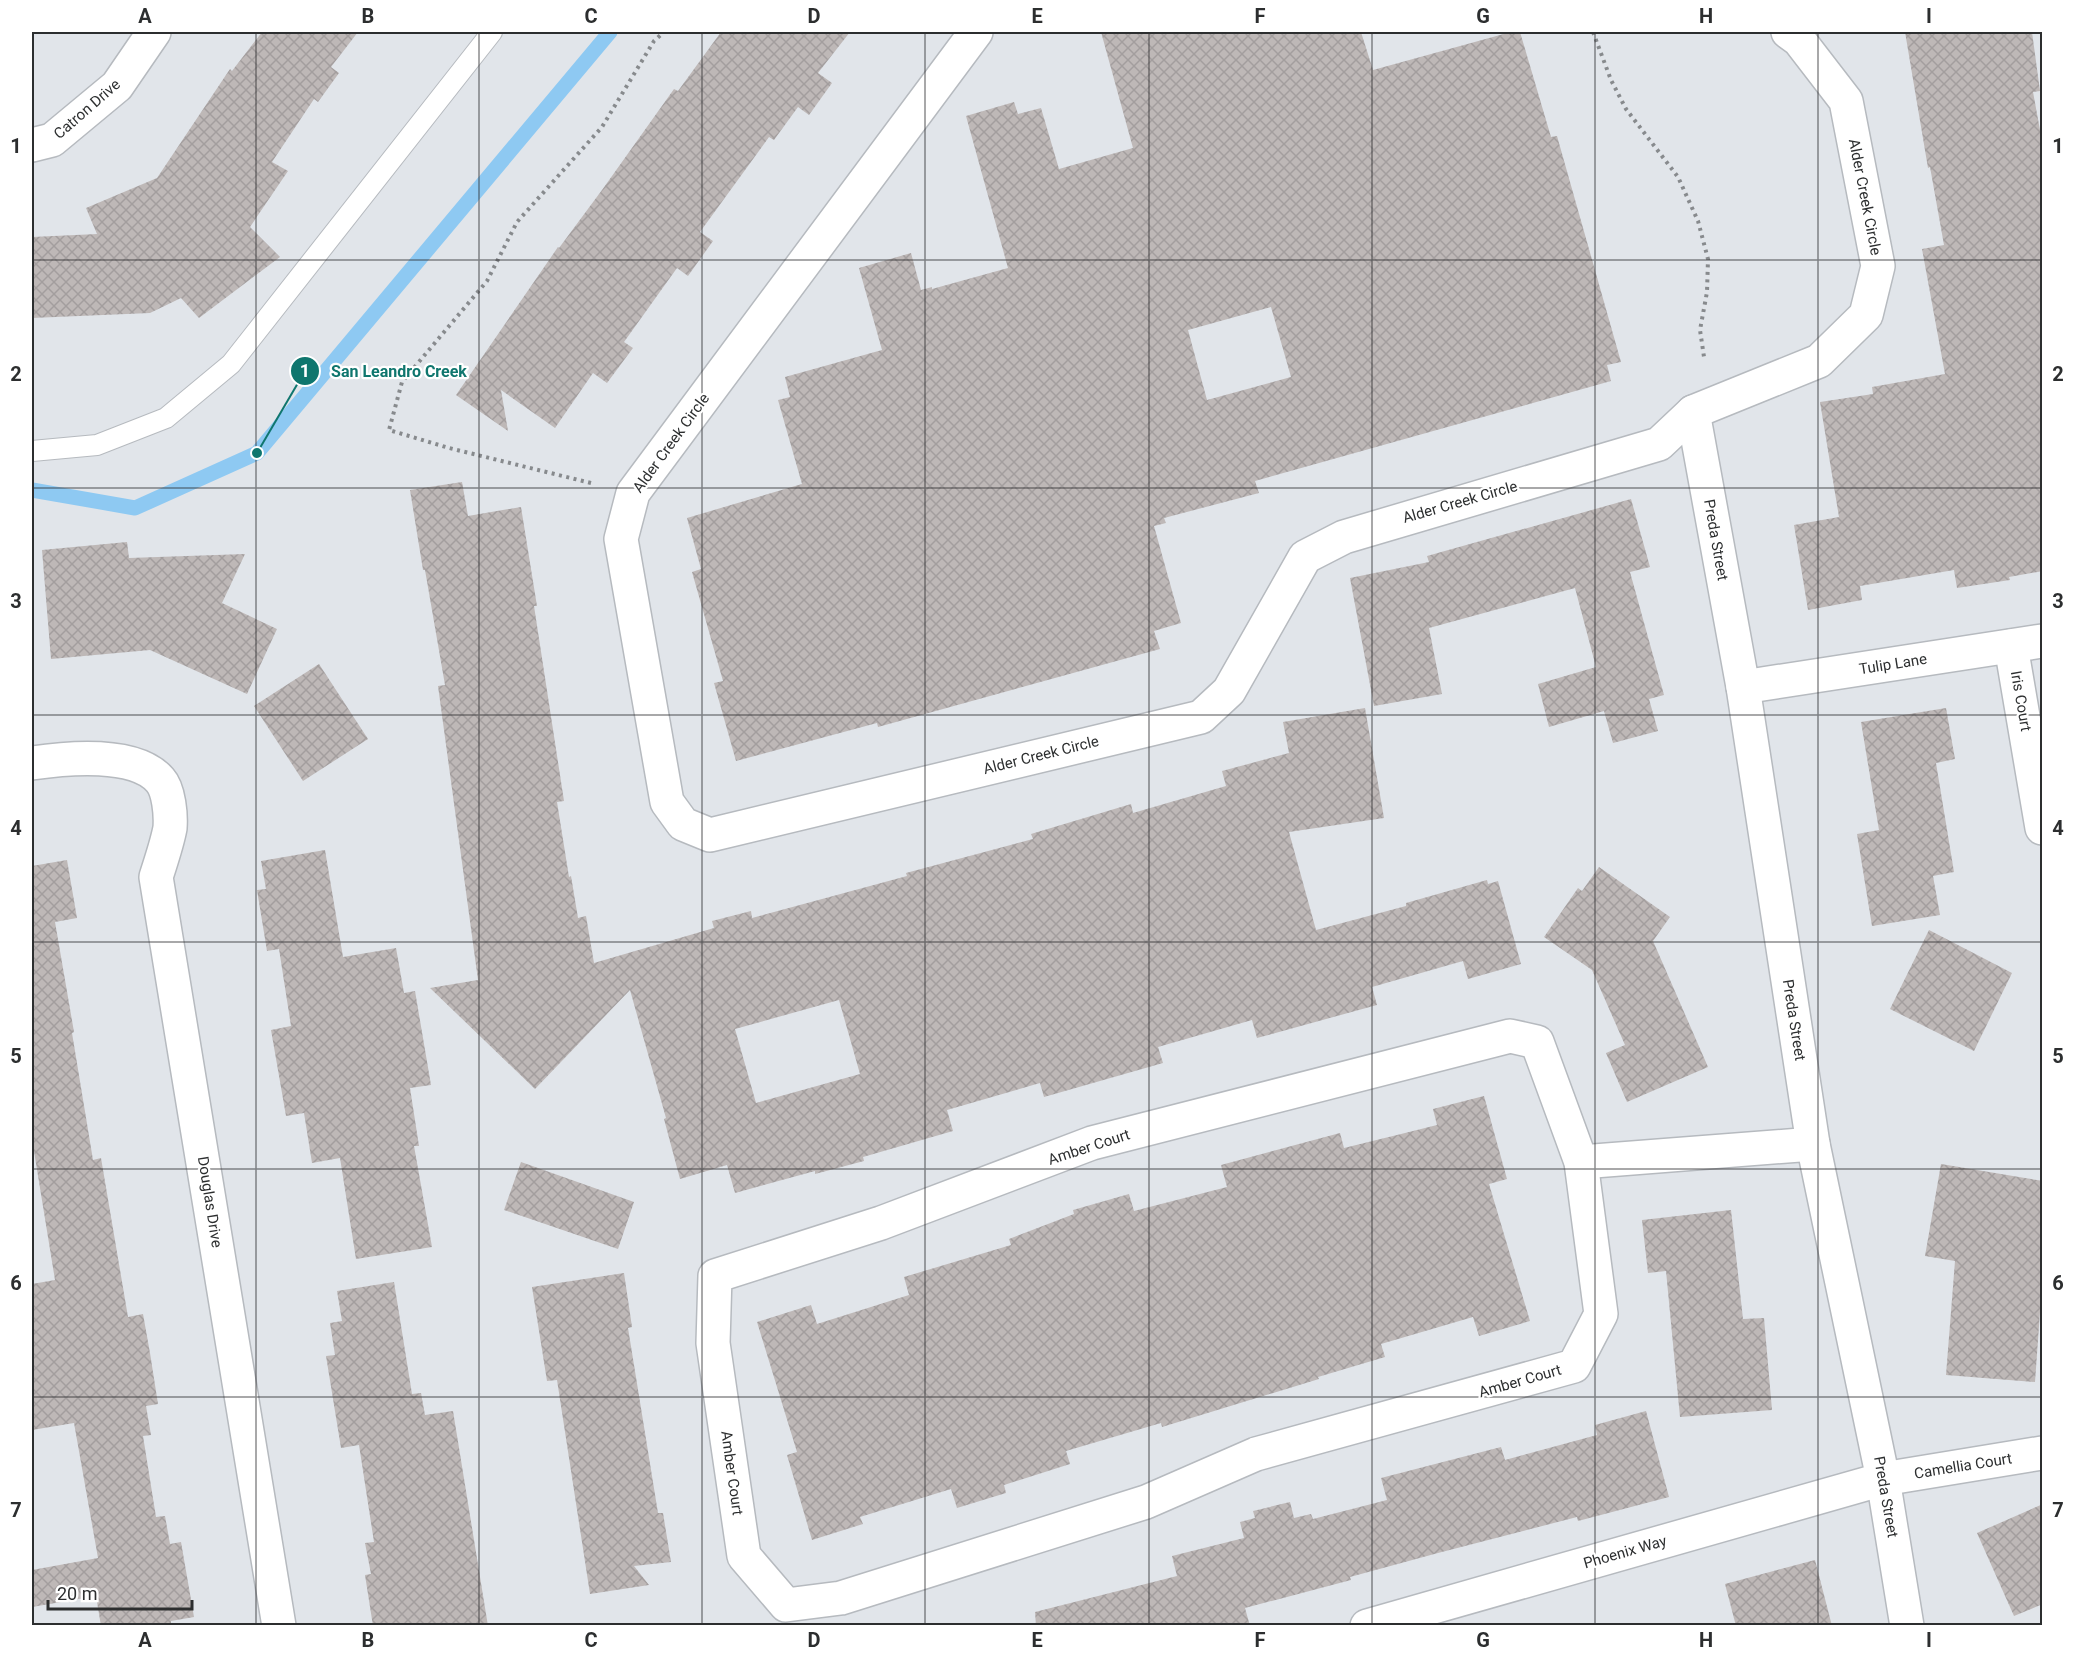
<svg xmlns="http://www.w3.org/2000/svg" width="2074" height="1657" viewBox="0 0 2074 1657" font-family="Roboto,sans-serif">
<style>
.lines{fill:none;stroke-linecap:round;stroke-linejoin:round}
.stream{stroke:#8ec9f2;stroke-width:15}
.building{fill:url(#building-cross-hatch);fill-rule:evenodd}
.service-casing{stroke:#b6babf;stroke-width:22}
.minor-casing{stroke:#b6babf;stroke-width:36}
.path{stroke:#878a8d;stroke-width:4;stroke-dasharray:3 4.5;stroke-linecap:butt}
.service{stroke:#fff;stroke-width:20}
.minor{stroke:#fff;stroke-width:33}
.grid{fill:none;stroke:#2c2e2f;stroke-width:1.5;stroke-opacity:0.55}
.labels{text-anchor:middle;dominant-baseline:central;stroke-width:4.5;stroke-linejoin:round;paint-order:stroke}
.street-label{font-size:15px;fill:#2c2e2f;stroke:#fff}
.leader{fill:none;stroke:#0f766e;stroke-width:2}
.callout-dot{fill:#0f766e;stroke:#fff;stroke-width:2}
.mark-label{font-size:18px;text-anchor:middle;font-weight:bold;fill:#fff}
.callout-label{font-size:16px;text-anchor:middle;font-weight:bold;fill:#0f766e;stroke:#fff;stroke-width:4.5;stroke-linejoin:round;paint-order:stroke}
.neatline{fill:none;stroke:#2c2e2f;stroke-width:2}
.grid-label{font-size:20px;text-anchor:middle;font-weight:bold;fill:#2c2e2f}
</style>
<defs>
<pattern id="building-cross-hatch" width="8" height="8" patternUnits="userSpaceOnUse" patternTransform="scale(1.5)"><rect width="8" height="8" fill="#beb8b7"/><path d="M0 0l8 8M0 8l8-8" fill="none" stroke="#a39e9e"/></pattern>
</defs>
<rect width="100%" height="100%" fill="#e1e5ea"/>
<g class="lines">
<polyline class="stream" points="32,490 135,508 257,453 610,32"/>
</g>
<g class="building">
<polygon points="262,32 358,32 331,67 339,73 318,102 314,99 272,162 288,171 250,227 280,257 199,318 181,298 150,313 32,318 32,237 97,234 86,208 157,178 230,69 232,71"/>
<polygon points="721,32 850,32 818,73 832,83 809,115 798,107 774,140 769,137 700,232 713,241 688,276 677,268 624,342 633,348 607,383 593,373 555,428 501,390 508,431 456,395 558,247 559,248 602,190 674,89 678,91"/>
<path d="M1101,32H1361L1373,70L1511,32H1520L1551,137L1557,136L1621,362L1607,365L1611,381L1255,481L1259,493L1164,518L1166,523L1154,526L1181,623L1154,631L1160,649L878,727L877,723L736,761L714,683L723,681L692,572L701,569L687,518L802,484L778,400L790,397L785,377L882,350L859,268L911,253L921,290L932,287V289L1008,268L966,116L1014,102L1018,114L1041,108L1059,169L1133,148ZM1271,307L1291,377L1207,400L1188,330Z"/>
<polygon points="1905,32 2032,32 2040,91 2033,92 2043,146 2043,571 2009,577 2010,580 1957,588 1954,570 1860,586 1862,600 1808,610 1794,525 1839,517 1820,402 1873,394 1872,387 1945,374 1922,249 1944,245 1930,167 1928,168"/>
<path d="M462,482L468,516L521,507L537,606H534L564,801L557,802L569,877L571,876L578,918L586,916L594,963L714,928L712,921L751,911L752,918L907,876L906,873L1033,839L1031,834L1131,804L1133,813L1226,786L1222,771L1289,753L1283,722L1365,708L1384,818L1289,832L1316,930L1406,906V903L1487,880L1488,884L1498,881L1521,964L1468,979L1463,961L1372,987L1377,1005L1257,1038L1252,1020L1158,1047L1163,1063L1044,1097L1040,1083L947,1110L953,1131L863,1157L864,1161L815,1174V1171L735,1193L727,1165L680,1179L664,1119L666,1118L630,990L535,1089L430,988L478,980L438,686L445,685L425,570H423L410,490ZM839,1000L860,1074L756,1103L735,1029Z"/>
<polygon points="1631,499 1650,567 1630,572 1664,695 1649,699 1658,731 1613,743 1604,711 1549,727 1538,684 1596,667 1575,588 1429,628 1442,694 1374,706 1350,578 1429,562 1427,556"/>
<polygon points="127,542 129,558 245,554 222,603 277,629 247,694 150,650 51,659 42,550"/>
<polygon points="319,664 368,739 303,781 254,706"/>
<polygon points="1946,708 1955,759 1936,763 1954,872 1933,876 1940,915 1872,926 1857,834 1879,830 1861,722"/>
<polygon points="325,850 343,957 396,948 404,993 415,991 431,1085 410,1088 419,1146 414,1146 432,1247 356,1259 340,1158 312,1163 304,1113 286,1116 271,1030 291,1026 279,949 267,951 257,890 266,889 261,861"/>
<polygon points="67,860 77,918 55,922 74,1032 72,1033 93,1160 101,1158 128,1317 143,1314 150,1353 158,1404 146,1406 151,1435 143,1436 156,1517 165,1516 170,1544 181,1542 194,1617 171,1621 171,1626 101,1626 96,1596 32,1607 32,1570 98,1558 74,1423 32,1430 32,1284 55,1280 32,1139 32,866"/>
<polygon points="1599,867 1670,917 1653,941 1708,1067 1627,1102 1606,1053 1625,1045 1592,970 1544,937 1578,888 1582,891"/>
<polygon points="1929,930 2012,973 1974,1051 1890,1009"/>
<polygon points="1484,1096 1507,1179 1489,1184 1530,1321 1479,1336 1473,1317 1381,1344 1385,1357 1318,1377 1319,1379 1162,1427 1161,1423 1066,1451 1070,1464 1004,1485 1006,1493 957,1508 951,1489 860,1517 863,1524 812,1540 787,1455 797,1452 757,1322 811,1305 817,1324 909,1295 904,1277 1011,1245 1009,1239 1074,1214 1073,1210 1129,1194 1134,1211 1227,1187 1221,1165 1340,1133 1344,1148 1401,1134 1437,1125 1433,1109"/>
<polygon points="521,1162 634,1202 618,1249 504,1210"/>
<polygon points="1941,1164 2043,1181 2043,1270 2035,1382 1946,1375 1955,1261 1925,1256"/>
<polygon points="1731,1210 1743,1319 1764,1318 1772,1410 1680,1417 1666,1271 1648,1273 1642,1220"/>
<polygon points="624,1273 632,1327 628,1328 658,1513 663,1513 671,1562 634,1566 649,1585 590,1594 557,1380 547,1381 532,1287"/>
<polygon points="394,1282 412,1394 421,1393 425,1415 453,1411 488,1626 373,1626 365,1575 371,1574 365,1543 374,1542 359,1445 341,1448 326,1356 335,1355 330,1323 342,1321 337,1291"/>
<polygon points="1646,1411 1669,1497 1578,1521 1577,1517 1438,1553 1350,1577 1351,1580 1245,1608 1250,1626 1036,1626 1035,1612 1177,1576 1172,1556 1244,1538 1240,1522 1255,1518 1253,1511 1290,1502 1294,1518 1311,1514 1313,1519 1387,1500 1381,1478 1501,1447 1505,1460 1597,1435 1595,1425"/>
<polygon points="2043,1504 2043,1604 2014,1616 1977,1533"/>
<polygon points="1815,1560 1832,1626 1736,1626 1725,1584"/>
</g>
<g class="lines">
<g class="service-casing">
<polyline id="service" points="32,451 97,445 166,418 231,364 492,32"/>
</g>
<g class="minor-casing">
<g id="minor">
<polyline points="976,32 633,493 621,539 667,802 683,824 710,835 1201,717 1229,691 1305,557 1344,537 1659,444 1693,412 1819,361 1866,315 1878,266 1846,101 1799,40 1788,32"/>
<polyline points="32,145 52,140 117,86 154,32"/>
<polyline points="1693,412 1743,687 1813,1144 1883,1479 1907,1626"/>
<polyline points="2011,646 2042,828"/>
<polyline points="1743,687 2042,641"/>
<path d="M32,763C66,758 135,751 160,780C169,790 171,815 170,828C167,844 161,861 156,877L279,1626"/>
<polygon points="1510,1036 1537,1042 1581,1162 1601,1314 1574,1366 1256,1454 1146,1502 841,1598 786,1605 744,1556 713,1343 715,1276 881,1223 1092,1143"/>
<polyline points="1581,1162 1813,1144"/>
<polyline points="1367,1626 1883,1479 2042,1453"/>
</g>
</g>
<g class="path">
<polyline points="1593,32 1611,80 1626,109 1678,177 1698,221 1708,259 1707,292 1700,330 1704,357"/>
<polyline points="591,483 449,448 389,430 402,382 487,281 517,222 602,127 654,41 664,32"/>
</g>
<use href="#service" class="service"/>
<use href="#minor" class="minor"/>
</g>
<path class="grid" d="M256,32V1626M479,32V1626M702,32V1626M925,32V1626M1149,32V1626M1372,32V1626M1595,32V1626M1818,32V1626M32,260H2042M32,488H2042M32,715H2042M32,942H2042M32,1169H2042M32,1397H2042"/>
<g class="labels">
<g class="street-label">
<text transform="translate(87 109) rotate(-41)">Catron Drive</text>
<text transform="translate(1865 197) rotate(79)">Alder Creek Circle</text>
<text transform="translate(671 443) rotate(-54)">Alder Creek Circle</text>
<text transform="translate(1460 502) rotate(-16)">Alder Creek Circle</text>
<text transform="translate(1716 540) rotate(80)">Preda Street</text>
<text transform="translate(1893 664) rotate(-9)">Tulip Lane</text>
<text transform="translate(2021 701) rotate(80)">Iris Court</text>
<text transform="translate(1041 755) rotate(-14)">Alder Creek Circle</text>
<text transform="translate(1794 1020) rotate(81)">Preda Street</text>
<text transform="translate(1089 1147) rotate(-18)">Amber Court</text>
<text transform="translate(210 1202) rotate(81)">Douglas Drive</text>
<text transform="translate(1520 1381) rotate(-16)">Amber Court</text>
<text transform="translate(1963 1466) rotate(-9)">Camellia Court</text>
<text transform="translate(732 1473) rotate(82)">Amber Court</text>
<text transform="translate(1886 1497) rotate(80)">Preda Street</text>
<text transform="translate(1625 1552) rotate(-16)">Phoenix Way</text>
</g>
</g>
<path class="leader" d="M257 453L305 371"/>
<g class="callout-dot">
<circle cx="257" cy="453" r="6"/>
<circle cx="305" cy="371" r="15"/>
</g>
<g class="mark-label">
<text x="305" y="377">1</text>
</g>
<g class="callout-label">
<text x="399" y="377">San Leandro Creek</text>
</g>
<rect width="2074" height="1657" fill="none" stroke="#ffffff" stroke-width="66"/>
<path d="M48 1600v9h144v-9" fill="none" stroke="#2c2e2f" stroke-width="3"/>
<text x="57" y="1600" font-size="18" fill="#2c2e2f" stroke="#ffffff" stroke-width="4.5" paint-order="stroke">20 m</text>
<rect x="33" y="33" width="2008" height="1591" class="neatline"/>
<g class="grid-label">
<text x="145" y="23">A</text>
<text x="368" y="23">B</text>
<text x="591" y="23">C</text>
<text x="814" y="23">D</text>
<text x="1037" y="23">E</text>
<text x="1260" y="23">F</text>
<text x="1483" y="23">G</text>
<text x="1706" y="23">H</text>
<text x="1929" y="23">I</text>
<text x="16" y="153">1</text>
<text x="2058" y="153">1</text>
<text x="16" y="381">2</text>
<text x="2058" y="381">2</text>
<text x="16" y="608">3</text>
<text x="2058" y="608">3</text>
<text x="16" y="835">4</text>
<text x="2058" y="835">4</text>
<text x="16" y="1063">5</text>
<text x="2058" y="1063">5</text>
<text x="16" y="1290">6</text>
<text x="2058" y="1290">6</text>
<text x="16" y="1517">7</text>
<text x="2058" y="1517">7</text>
<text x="145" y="1647">A</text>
<text x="368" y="1647">B</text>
<text x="591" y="1647">C</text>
<text x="814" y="1647">D</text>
<text x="1037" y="1647">E</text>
<text x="1260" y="1647">F</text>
<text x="1483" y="1647">G</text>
<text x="1706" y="1647">H</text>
<text x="1929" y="1647">I</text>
</g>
</svg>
